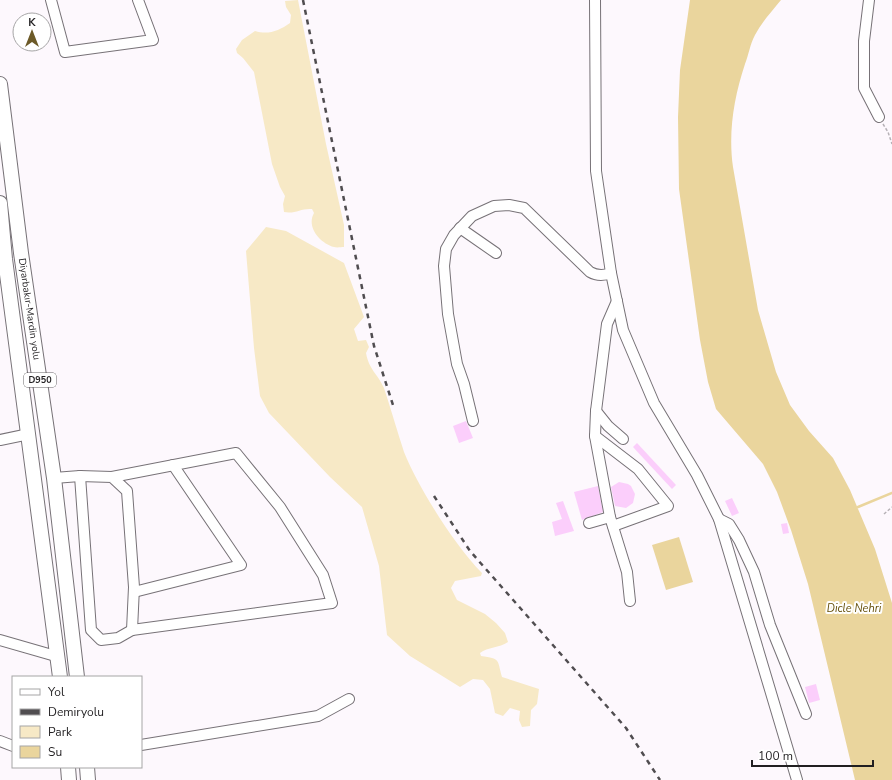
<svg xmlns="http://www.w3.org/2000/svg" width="892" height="780" viewBox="0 0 892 780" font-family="'Nunito Sans',sans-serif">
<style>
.green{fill:#f7e9c6}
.water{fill:#ead59d}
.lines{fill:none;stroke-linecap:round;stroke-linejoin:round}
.stream{stroke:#ead59d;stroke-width:2.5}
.building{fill:#fbcefb}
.minor-casing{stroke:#777277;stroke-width:12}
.highway-casing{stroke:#777277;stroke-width:16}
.path{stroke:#b6b1b6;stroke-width:1.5;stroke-dasharray:3 2;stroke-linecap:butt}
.minor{stroke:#fff;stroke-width:10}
.highway{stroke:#fff;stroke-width:14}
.rail{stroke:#504d50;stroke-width:2.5;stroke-dasharray:5 5;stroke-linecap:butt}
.labels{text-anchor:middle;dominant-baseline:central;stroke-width:4;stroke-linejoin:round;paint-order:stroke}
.shield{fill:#fff;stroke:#646264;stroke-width:1}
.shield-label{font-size:9px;font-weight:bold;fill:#211f21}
.street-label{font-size:10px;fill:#211f21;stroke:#fff}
.water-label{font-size:11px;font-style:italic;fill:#644e08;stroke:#fff}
</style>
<rect width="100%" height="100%" fill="#fdf8fd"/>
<g class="green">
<path d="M298,0L326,144L344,225V247C341,247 337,248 334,247C320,243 306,227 314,213L312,209C301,208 296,214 284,212L283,204L285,196L280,187L272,164L254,72L243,58L237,53L236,49L242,40L255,31C268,35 279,31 290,23L291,15L286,7L285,1Z"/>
<path d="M266,227L286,231L344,263L364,317L354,329L358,341L366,340L369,347L366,353C369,370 378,374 384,388C391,409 397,431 404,452C418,487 455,546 482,573L481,576L455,581L451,588L457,600L485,614L496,623L505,633L508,642C499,648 488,647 480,653L481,656C501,659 497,659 502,677L539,689L537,704L531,710L530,726L522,727L519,720L520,711L510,708L503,716L495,713L490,689L483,680L473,679L460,687L410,656L387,635L379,566L362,507L330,477L269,413L260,396L254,348L246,251Z"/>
</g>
<g class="water">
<path d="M690,0H781C772,11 762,22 755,35C750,44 749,54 745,64C734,97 728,132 733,167L758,310L776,372L790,405L809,431L833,458L850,490L875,549L892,603V780H855L808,584L791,530L777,492L763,464L716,409L708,382L700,340L679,189L678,117L680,70Z"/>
<polygon points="679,537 693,582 666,590 652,545"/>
</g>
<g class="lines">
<polyline class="stream" points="858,507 892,493"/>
</g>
<g class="building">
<polygon points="466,421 473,438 459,443 453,426"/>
<polygon points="637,443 676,485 672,489 633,447"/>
<polygon points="619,482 628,484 631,486 635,494 633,503 626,508 615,506 611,487"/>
<polygon points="598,486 603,512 582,520 574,492"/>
<polygon points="732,498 739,513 732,516 725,501"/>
<polygon points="563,501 574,531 555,536 552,522 562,519 556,503"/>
<polygon points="787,523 789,533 783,534 781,524"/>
<polygon points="816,684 820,700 809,703 805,687"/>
</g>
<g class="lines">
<g class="minor-casing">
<g id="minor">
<polyline points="51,0 65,52 153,40 138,0"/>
<polyline points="595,0 596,171 611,273 623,330 654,403 697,475 719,519 797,780"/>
<polyline points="869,0 864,41 864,88 879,117"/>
<polyline points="460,228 496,253"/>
<polyline points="617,301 607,324 596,411 595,436 610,517 627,572 630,601"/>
<polyline points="596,411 608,426 623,439"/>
<path d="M473,421L464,384L457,364L448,314L444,266L446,249L454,235L472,216L494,206L509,205L524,208L590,272C597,276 603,276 611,273"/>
<polyline points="595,436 638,469 668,506 613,526"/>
<polyline points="0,440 29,434"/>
<polyline points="80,476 91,630 101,640 118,638 132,630"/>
<polyline points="54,478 80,476 112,477 236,453 280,507 323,575 332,603 132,630 134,587 127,491 112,477"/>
<polyline points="719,519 729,524 739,540 754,572 770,625 806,714"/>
<polyline points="589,523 610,517"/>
<polyline points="134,592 241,565 173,465"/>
<polyline points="0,640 59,657"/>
<polyline points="0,741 13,746"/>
<polyline points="141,745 318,716 349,699"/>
</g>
</g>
<g class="highway-casing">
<g id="highway">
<path id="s1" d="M0,84L21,253L54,478L77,677"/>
<polyline points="0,203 5,259 60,677"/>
<polyline points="68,767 69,780"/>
<polyline points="87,767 88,780"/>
</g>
</g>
<g class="path">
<polyline points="883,124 888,132 892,144"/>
<polyline points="884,514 892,507"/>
</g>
<use href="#minor" class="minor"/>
<use href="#highway" class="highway"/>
<g class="rail">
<polyline points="303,0 374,346 393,405"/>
<polyline points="434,496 470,551 626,728 660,780"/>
</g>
</g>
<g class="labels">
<rect class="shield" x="24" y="373" width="32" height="14" rx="3"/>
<g class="shield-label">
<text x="40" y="380">D950</text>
</g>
<g class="street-label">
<text stroke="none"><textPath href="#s1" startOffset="227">Diyarbakır-Mardin yolu</textPath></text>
</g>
<g class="water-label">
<text x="854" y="608">Dicle Nehri</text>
</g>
</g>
<rect x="12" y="676" width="130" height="92" fill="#ffffff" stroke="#a6a5a6"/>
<rect x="20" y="689" width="20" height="6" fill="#ffffff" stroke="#a6a5a6"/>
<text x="48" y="696" font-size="12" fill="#211f21">Yol</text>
<rect x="20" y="709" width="20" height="6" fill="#504d50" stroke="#a6a5a6"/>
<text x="48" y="716" font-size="12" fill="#211f21">Demiryolu</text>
<rect x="20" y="726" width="20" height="12" fill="#f7e9c6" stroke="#a6a5a6"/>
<text x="48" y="736" font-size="12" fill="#211f21">Park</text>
<rect x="20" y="746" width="20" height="12" fill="#ead59d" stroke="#a6a5a6"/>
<text x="48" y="756" font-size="12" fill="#211f21">Su</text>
<g transform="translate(32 32)"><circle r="19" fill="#ffffff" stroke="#a6a5a6"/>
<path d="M0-3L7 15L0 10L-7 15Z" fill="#6c5a28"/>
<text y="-6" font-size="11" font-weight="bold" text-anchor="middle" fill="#211f21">K</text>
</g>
<path d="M752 760v6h121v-6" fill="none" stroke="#211f21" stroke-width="2"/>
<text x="758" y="760" font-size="12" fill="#211f21" stroke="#ffffff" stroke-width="3" paint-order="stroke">100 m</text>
</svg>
